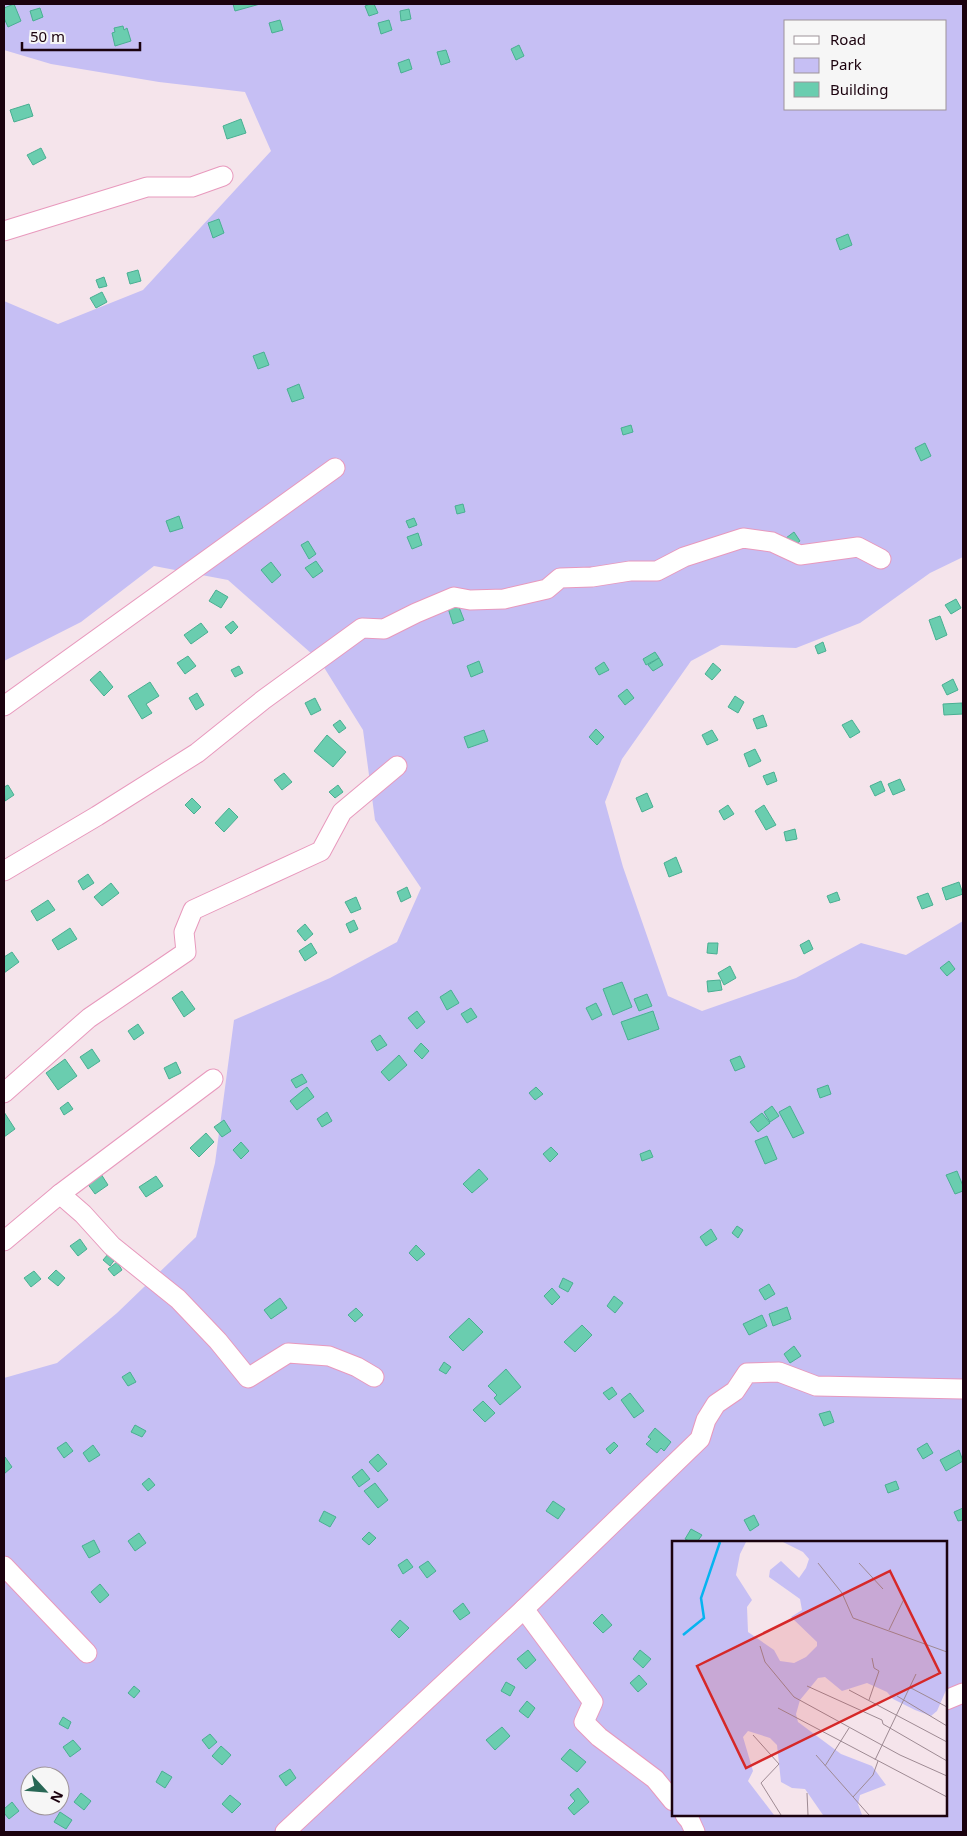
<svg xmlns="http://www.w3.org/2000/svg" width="967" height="1836" viewBox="0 0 967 1836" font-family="'Noto Sans',sans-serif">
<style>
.green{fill:#c6bff4;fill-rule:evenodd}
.building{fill:#6acdaf;stroke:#49af92}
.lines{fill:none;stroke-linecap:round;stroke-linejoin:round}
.minor-casing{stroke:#e899bd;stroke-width:21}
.minor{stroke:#fff;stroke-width:19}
.inset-river{fill:none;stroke:#06b4f0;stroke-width:2.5}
.inset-road{fill:none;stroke:#9e8a93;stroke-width:1}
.view{fill:#d62828;fill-opacity:0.15;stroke:#d62828;stroke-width:2.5}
.inset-edge{fill:none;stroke:#1b020e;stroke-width:2.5}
</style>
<rect width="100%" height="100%" fill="#f5e4eb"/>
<path class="green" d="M4,4H963V557L930,573L860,623L796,648L721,645L691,661L622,759L605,802L623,867L668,996L702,1011L796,978L861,943L906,955L963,921V1832H4V1378L57,1363L117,1313L196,1237L215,1163L234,1020L330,978L397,942L421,888L375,820L363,730L320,661L228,580L154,566L81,622L4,661V301L58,324L143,290L271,151L245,92L159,82L51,64L4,50ZM786,21H946V109H786ZM673,1542H946V1815H673ZM30,1776H60V1806H30Z"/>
<g class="building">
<polygon points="14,4 21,21 8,27 4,18 4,8"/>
<polygon points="233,4 260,4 235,11"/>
<polygon points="370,4 374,4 378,13 369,16 365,6"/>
<polygon points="40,8 43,17 33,21 30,11"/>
<polygon points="409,9 411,19 401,21 400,11"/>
<polygon points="280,20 283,30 272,33 269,23"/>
<polygon points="389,20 392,30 381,34 378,23"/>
<polygon points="123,26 124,30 127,28 131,41 115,46 112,33 115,32 114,28"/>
<polygon points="519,45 524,56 516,60 511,49"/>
<polygon points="446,50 450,62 441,65 437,52"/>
<polygon points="409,59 412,69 401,73 398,63"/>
<polygon points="29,104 33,116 14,122 10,110"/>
<polygon points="241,119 246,133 227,139 223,126"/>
<polygon points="41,148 46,158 33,165 27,155"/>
<polygon points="219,219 224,233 213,238 208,223"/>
<polygon points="848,234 852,245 840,250 836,239"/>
<polygon points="138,270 141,281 130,284 127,273"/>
<polygon points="104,277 107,286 99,288 96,280"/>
<polygon points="102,292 107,302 96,308 90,298"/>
<polygon points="264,352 269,365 258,369 253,356"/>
<polygon points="299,384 304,398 292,402 287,389"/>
<polygon points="631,425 633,432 623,435 621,428"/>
<polygon points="925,443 931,456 921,461 915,448"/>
<polygon points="463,504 465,512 457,514 455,506"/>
<polygon points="179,516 183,528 170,532 166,521"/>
<polygon points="414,518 417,525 409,528 406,521"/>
<polygon points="794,532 800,541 792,547 786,538"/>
<polygon points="418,533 422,545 412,549 407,537"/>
<polygon points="308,541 316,554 309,559 301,545"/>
<polygon points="316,561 323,571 313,578 305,568"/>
<polygon points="271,562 281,575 272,583 261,570"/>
<polygon points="216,590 228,597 221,608 209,601"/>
<polygon points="956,599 961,608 951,614 945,605"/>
<polygon points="457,602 464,620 453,624 447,605"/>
<polygon points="940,616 947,635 936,640 929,620"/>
<polygon points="233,621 238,627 231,634 225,627"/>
<polygon points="201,623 208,632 191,644 184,635"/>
<polygon points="823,642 826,651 818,654 815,646"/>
<polygon points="655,652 659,658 646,665 643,659"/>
<polygon points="188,656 196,666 185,674 177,663"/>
<polygon points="659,658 663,665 653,671 648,665"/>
<polygon points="479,661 483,672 471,677 467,666"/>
<polygon points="604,662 609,670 599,675 595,668"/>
<polygon points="713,663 721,670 712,680 705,674"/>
<polygon points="239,666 243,673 235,677 231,670"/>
<polygon points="100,671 113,687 104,696 90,680"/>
<polygon points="953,679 958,690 947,695 942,685"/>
<polygon points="150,682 159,696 146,704 152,713 142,719 128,696"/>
<polygon points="627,689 634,698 625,705 618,696"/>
<polygon points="197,693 204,705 196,710 189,698"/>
<polygon points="735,696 744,702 738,713 728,707"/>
<polygon points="315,698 321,710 311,715 305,703"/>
<polygon points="962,703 963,714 944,715 943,704"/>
<polygon points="763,715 767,726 757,729 753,719"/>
<polygon points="340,720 346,728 339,733 333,725"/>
<polygon points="852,720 860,732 850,738 842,725"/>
<polygon points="596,729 604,737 597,745 589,737"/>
<polygon points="484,730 488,741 468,748 464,737"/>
<polygon points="712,730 718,740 707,745 702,735"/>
<polygon points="327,735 346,752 333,767 314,751"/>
<polygon points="755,749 761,761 749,767 744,754"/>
<polygon points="774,772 777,781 767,785 763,776"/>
<polygon points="284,773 292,782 282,790 274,780"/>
<polygon points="900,779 905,790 893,795 888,784"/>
<polygon points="881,781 885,791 875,796 870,786"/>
<polygon points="8,785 14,795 5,801 4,787"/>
<polygon points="338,785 343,792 335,798 329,792"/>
<polygon points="647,793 653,807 642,812 636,798"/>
<polygon points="192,798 201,807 194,814 185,805"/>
<polygon points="728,805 734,814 724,820 719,811"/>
<polygon points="764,805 776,825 766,830 755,811"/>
<polygon points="229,808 238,817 224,832 215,823"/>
<polygon points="795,829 797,839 786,841 784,832"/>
<polygon points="676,857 682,872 669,877 664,863"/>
<polygon points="88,874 94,883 83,890 78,881"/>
<polygon points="959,882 963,894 946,900 942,888"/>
<polygon points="111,883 119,893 102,906 94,897"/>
<polygon points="407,887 411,897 401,902 397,892"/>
<polygon points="837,892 840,900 830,903 827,896"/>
<polygon points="928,893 933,905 922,909 917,897"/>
<polygon points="356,897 361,909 351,913 345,902"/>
<polygon points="48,900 55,910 37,921 31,911"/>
<polygon points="354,920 358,929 350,933 346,924"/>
<polygon points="305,924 313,934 305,941 297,931"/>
<polygon points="70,928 77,939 58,950 52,940"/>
<polygon points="809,940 813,949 804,954 800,945"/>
<polygon points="311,943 317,953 305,961 299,951"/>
<polygon points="708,943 718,943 717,954 707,953"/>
<polygon points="12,952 19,962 4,973 4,957"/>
<polygon points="949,961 955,969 947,976 940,968"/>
<polygon points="730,966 736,978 724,985 718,973"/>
<polygon points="720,980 722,990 708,992 707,981"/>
<polygon points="622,982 632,1007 613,1015 603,989"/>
<polygon points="451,990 459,1003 447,1010 440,997"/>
<polygon points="182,991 195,1009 184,1017 172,998"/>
<polygon points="647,994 652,1006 639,1011 634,999"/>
<polygon points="596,1003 602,1015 592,1020 586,1008"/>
<polygon points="471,1008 477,1017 467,1023 461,1014"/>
<polygon points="417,1011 425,1022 417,1029 408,1018"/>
<polygon points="653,1011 659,1029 628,1040 621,1022"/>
<polygon points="138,1024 144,1033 134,1040 128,1031"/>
<polygon points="380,1035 387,1045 377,1051 371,1041"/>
<polygon points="421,1043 429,1051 422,1059 414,1051"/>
<polygon points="92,1049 100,1061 88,1069 80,1057"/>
<polygon points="399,1055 407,1065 389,1081 381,1072"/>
<polygon points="740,1056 745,1067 735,1071 730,1060"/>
<polygon points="65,1059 77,1076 58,1090 46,1073"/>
<polygon points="176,1062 181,1073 169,1079 164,1068"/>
<polygon points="302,1074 307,1082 296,1088 291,1080"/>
<polygon points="828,1085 831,1094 820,1098 817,1089"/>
<polygon points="307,1087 314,1097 297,1110 290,1101"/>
<polygon points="536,1087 543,1094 535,1100 529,1093"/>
<polygon points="68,1102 73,1109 64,1115 60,1108"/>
<polygon points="772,1106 779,1116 770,1122 764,1112"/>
<polygon points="790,1106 804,1133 793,1138 779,1112"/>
<polygon points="4,1112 15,1129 4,1137"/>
<polygon points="327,1112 332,1121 322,1127 317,1119"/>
<polygon points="762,1113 770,1123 758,1132 750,1122"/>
<polygon points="224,1120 231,1131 222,1137 214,1127"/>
<polygon points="206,1133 214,1142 199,1157 190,1148"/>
<polygon points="767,1136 777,1159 765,1164 755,1141"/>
<polygon points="241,1142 249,1151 241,1159 233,1150"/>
<polygon points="551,1147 558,1154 550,1162 543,1154"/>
<polygon points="650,1150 653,1157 642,1161 640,1154"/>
<polygon points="479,1169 488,1179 472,1193 463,1184"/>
<polygon points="957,1171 963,1186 963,1191 955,1194 946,1175"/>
<polygon points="101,1174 108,1185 95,1194 87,1183"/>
<polygon points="156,1176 163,1186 146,1197 139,1187"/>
<polygon points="737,1226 743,1230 738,1238 732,1233"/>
<polygon points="711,1229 717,1239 706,1246 700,1237"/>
<polygon points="80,1239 87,1249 78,1256 70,1246"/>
<polygon points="416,1245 425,1254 417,1261 409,1253"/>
<polygon points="109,1253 116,1258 110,1266 103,1260"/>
<polygon points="117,1262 122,1270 114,1276 108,1269"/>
<polygon points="56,1270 65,1278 58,1286 48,1278"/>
<polygon points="34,1271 41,1279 31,1287 24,1278"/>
<polygon points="563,1278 573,1283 568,1292 559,1287"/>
<polygon points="769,1284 775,1294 765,1300 759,1290"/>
<polygon points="552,1288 560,1297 552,1305 544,1296"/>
<polygon points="614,1296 623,1303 615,1313 607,1306"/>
<polygon points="280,1298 287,1308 271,1319 264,1310"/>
<polygon points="787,1307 791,1319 773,1326 769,1314"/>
<polygon points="356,1308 363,1315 355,1322 348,1315"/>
<polygon points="762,1315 767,1326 749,1335 743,1324"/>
<polygon points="469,1318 483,1332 463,1351 449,1337"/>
<polygon points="582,1325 592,1335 575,1352 564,1342"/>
<polygon points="794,1346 801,1356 790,1363 784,1354"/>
<polygon points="444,1362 451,1367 446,1374 439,1370"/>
<polygon points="506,1369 521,1387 500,1405 494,1398 497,1395 488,1386"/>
<polygon points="130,1372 136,1382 128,1386 122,1377"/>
<polygon points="612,1387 617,1394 609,1400 603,1393"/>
<polygon points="630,1393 644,1411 634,1418 621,1400"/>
<polygon points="483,1401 495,1413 485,1422 473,1410"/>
<polygon points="830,1411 834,1422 824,1426 819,1414"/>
<polygon points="135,1425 146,1431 142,1437 131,1432"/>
<polygon points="655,1428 671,1442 664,1451 661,1448 657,1453 646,1444 651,1439 648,1437"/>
<polygon points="66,1442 73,1451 64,1458 57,1448"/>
<polygon points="614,1442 618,1446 610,1454 606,1449"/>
<polygon points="927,1443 933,1453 923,1459 917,1449"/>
<polygon points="93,1445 100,1455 89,1462 83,1453"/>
<polygon points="959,1450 963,1461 946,1471 940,1460"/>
<polygon points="378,1454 387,1464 378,1472 369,1462"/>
<polygon points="5,1457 12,1467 4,1474 4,1458"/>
<polygon points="362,1469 370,1479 359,1487 352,1477"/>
<polygon points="149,1478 155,1485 148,1491 142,1484"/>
<polygon points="896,1481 899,1489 888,1493 885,1485"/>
<polygon points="375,1483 388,1500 378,1508 364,1491"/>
<polygon points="553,1501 565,1509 558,1519 546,1511"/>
<polygon points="963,1508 963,1520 958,1521 954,1512"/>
<polygon points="324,1511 336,1517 330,1527 319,1521"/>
<polygon points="754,1515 759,1525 750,1531 744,1520"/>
<polygon points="691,1529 702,1535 697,1542 691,1542 685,1539"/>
<polygon points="369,1532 376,1538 369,1545 362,1539"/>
<polygon points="139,1533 146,1543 135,1551 128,1541"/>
<polygon points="94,1540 100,1552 89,1558 82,1546"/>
<polygon points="407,1559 413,1567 403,1574 398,1565"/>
<polygon points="428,1561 436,1571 427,1578 419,1567"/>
<polygon points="100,1584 109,1595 100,1603 91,1592"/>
<polygon points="463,1603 470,1613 460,1620 453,1611"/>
<polygon points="602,1614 612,1625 603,1633 593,1623"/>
<polygon points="400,1620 409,1628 399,1638 391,1630"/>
<polygon points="528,1650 536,1660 526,1669 517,1659"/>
<polygon points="640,1650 651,1659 643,1668 633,1659"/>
<polygon points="639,1675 647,1684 638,1692 630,1683"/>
<polygon points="506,1682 515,1687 510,1696 501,1691"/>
<polygon points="134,1686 140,1691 134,1698 128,1693"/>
<polygon points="527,1701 535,1708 528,1718 519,1711"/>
<polygon points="63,1717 71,1722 68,1729 59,1724"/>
<polygon points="502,1727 510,1736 495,1750 486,1740"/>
<polygon points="210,1734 217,1742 209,1749 202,1740"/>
<polygon points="73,1740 81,1749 70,1757 63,1747"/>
<polygon points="221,1746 231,1755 222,1765 212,1756"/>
<polygon points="570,1749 586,1762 577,1772 561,1759"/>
<polygon points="290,1769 296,1778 286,1786 279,1776"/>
<polygon points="162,1771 172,1777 165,1788 156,1782"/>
<polygon points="578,1788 589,1802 574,1815 568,1808 575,1801 570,1795"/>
<polygon points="81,1793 91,1801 84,1810 74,1802"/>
<polygon points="230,1795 241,1804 232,1813 222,1804"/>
<polygon points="12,1802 19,1811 9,1819 4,1813 4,1809"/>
<polygon points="60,1812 72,1820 66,1829 54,1822"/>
</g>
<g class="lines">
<g class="minor-casing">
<g id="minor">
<polyline points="4,231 147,187 192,187 223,176"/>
<polyline points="4,706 335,468"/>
<polyline points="4,871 97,816 197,753 263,700 362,628 384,629 416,613 454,597 470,600 504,599 547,589 560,578 592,577 630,571 657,571 684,557 743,538 772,542 800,555 858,547 881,559"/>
<polyline points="4,1093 89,1018 186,952 184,932 193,910 321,851 342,812 397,766"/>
<polyline points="60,1194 83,1214 112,1246 178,1299 218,1341 248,1378 288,1353 329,1356 357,1367 374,1377"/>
<polyline points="4,1241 60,1194 213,1079"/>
<polyline points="4,1566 87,1653"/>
<polyline points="524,1609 593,1702 584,1722 599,1737 655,1779 673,1801"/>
<polyline points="946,1700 963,1693"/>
<polyline points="685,1815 690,1821 695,1832"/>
<polyline points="285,1832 524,1609 700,1439 706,1420 716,1404 735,1391 747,1373 779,1372 816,1386 963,1389"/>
</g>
</g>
<use href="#minor" class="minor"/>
</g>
<g transform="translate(672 1541)">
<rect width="275" height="275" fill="#f5e4eb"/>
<path d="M0,1H74L68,13L64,34L80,59L75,66L76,91L102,109L108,120L122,122L134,116L145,105V101L119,76L130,69L128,58L97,36L98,29L109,20L127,37L134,27L137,18L131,11L111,1H275V147L265,170L259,175L243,169L221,158L215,151L195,142L170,150L153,136L146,137L128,159L124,173L126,181L169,213L200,225L214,244L188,254L186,263L190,274H151L133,248L120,247L109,241L105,204L98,197L76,190L71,196L81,230L76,240L102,274H0Z" fill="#c6bff4"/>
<path class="inset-river" d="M11,94L32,77L29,57L48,1"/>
<path class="inset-road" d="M146,22L170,52L181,77L275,111M187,22L211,48M217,89L232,58M88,105L93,121L122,156L228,214L275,235M135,145L210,179L211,183L275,220M239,147L275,166M177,149L275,201M225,155L275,185M197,159L207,130L202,127L200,117M106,167L275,256M81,194L107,223L89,242L109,274M144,214L197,274M203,219L244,133M153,225L177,187M135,252L136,274M181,256L201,234L206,220"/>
<path class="view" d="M218,30L268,132L74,227L25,125Z"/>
<rect width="275" height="275" class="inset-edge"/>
</g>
<rect width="967" height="1836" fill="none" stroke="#1b020e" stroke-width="10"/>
<rect x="784" y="20" width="162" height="90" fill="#f6f6f6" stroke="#9e9499"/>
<rect x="794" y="36" width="25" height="8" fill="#ffffff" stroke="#9e9499"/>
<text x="830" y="45" font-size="15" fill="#1b020e">Road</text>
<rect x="794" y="58" width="25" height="15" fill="#c6bff4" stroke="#9e9499"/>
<text x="830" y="70" font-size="15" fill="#1b020e">Park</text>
<rect x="794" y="82" width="25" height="15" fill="#6acdaf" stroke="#9e9499"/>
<text x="830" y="95" font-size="15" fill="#1b020e">Building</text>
<g transform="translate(45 1791) rotate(116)"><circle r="24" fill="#f6f6f6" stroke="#9e9499"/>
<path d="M0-4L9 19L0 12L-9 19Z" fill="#286755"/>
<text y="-8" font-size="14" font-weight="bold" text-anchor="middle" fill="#1b020e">N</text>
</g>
<path d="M22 42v8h118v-8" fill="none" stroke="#1b020e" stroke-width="2.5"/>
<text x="30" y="42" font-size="15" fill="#1b020e" stroke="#f6f6f6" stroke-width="4" paint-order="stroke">50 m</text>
</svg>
